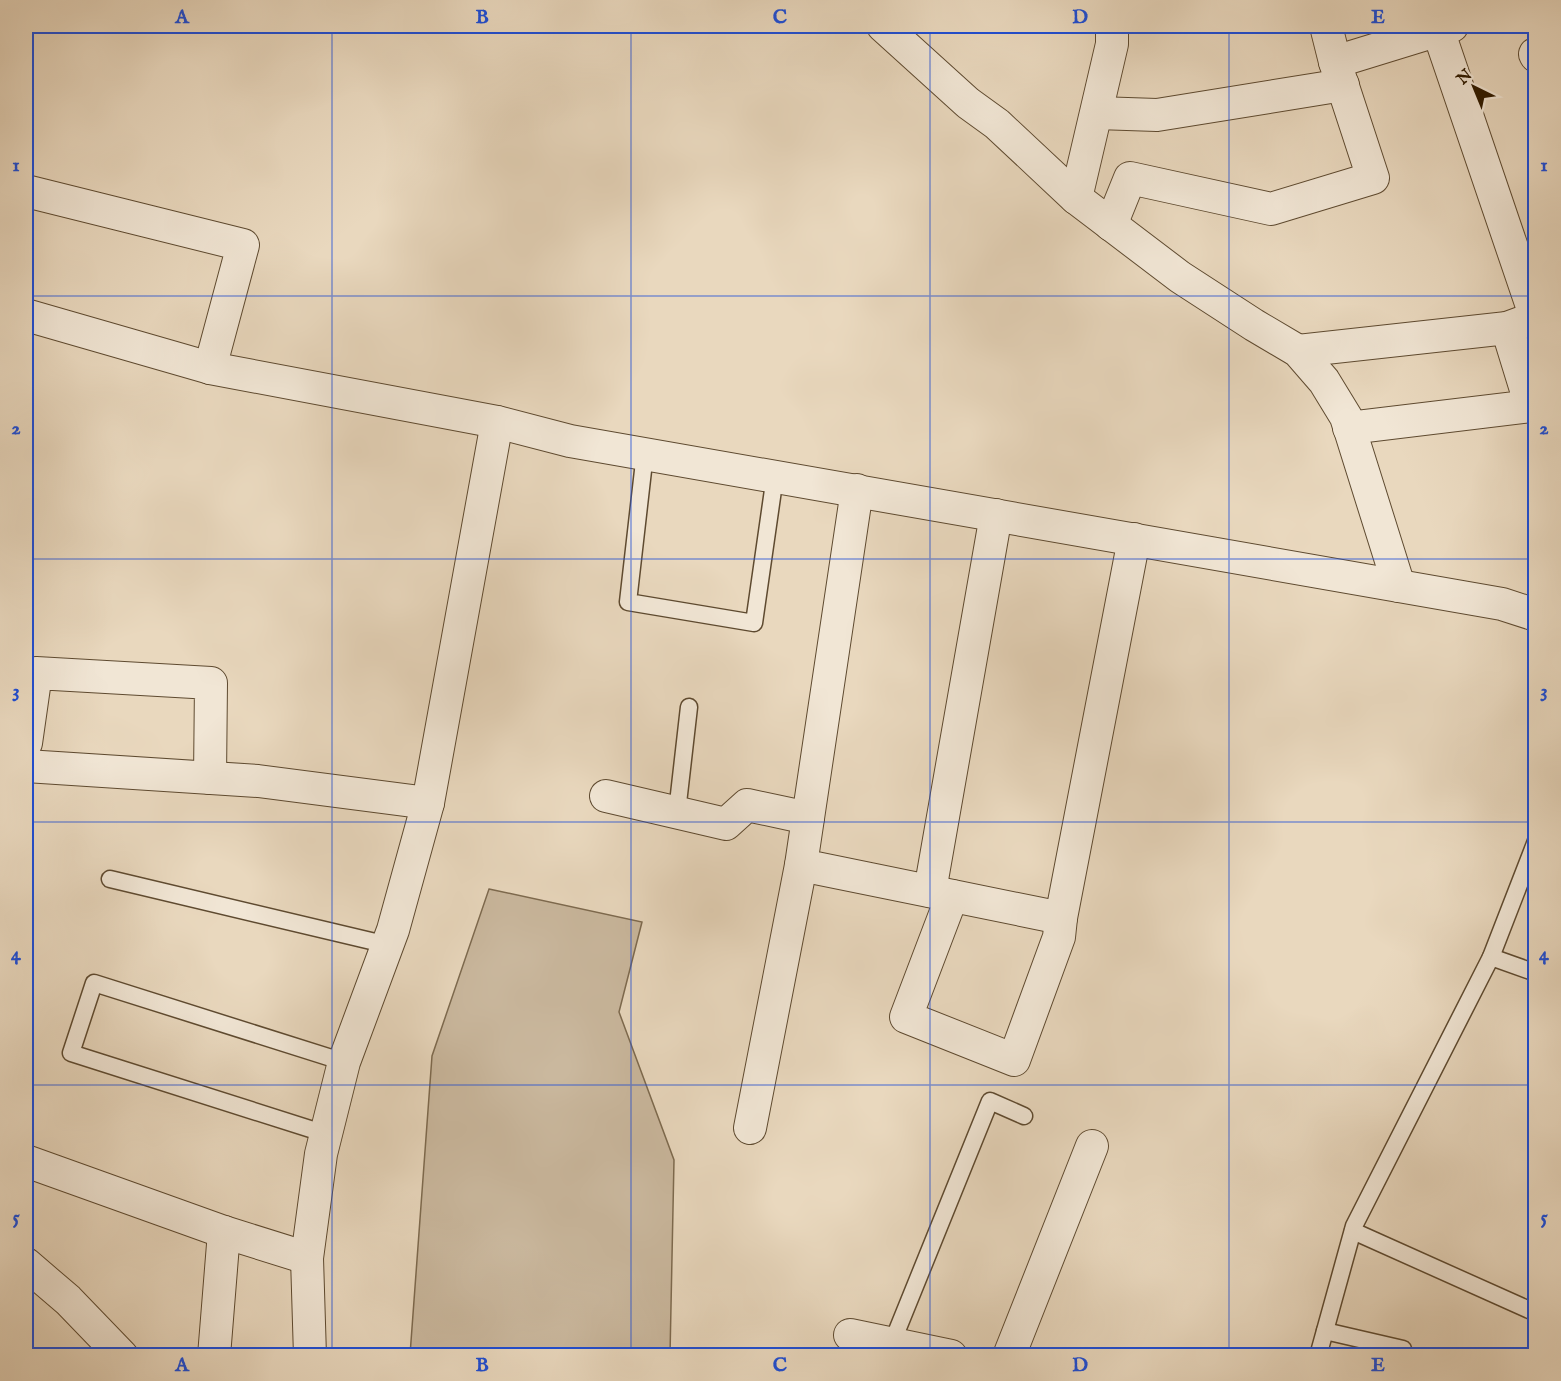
<svg xmlns="http://www.w3.org/2000/svg" width="1561" height="1381" viewBox="0 0 1561 1381" font-family="'IM FELL English',serif">
<style>
.green{fill:#cab89e;stroke:#7d6a4f;stroke-width:1.5}
.lines{fill:none;stroke-linecap:round;stroke-linejoin:round}
.lane-casing{stroke:#5e4a30;stroke-width:19}
.street-casing{stroke:#5e4a30;stroke-width:34}
.lane{stroke:#f1e6d5;stroke-width:16}
.street{stroke:#f1e6d5;stroke-width:32}
.grid{fill:none;stroke:#1d4ed8;stroke-width:1.5;stroke-opacity:0.55}
.neatline{fill:none;stroke:#1d4ed8;stroke-width:2}
.grid-label{font-size:20px;text-anchor:middle;font-weight:bold;fill:#1d4ed8}
</style>
<rect width="100%" height="100%" fill="#e9d8be"/>
<filter id="stains"><feTurbulence type="fractalNoise" baseFrequency=".00333" numOctaves="4"/><feColorMatrix values="0 0 0 0 .2 0 0 0 0 .09 0 0 0 0 .02 0 0 0 .5 -.17"/></filter>
<radialGradient id="worn" r=".72"><stop offset=".6" stop-color="#630" stop-opacity="0"/><stop offset="1" stop-color="#630" stop-opacity=".3"/></radialGradient>
<polygon class="green" points="489,889 642,922 619,1012 674,1160 670,1355 410,1355 432,1056"/>
<g class="lines">
<g class="lane-casing">
<g id="lane">
<polyline points="645,453 628,602 754,623 775,476"/>
<polyline points="677,812 689,707"/>
<polyline points="110,879 388,945"/>
<polyline points="1491,957 1536,973"/>
<polyline points="326,1134 71,1053 94,983 344,1062"/>
<polyline points="1353,1231 1536,1313"/>
<polyline points="1325,1331 1403,1349"/>
<polyline points="892,1343 990,1101 1024,1116"/>
<polyline points="1318,1356 1354,1226 1491,957 1536,841"/>
</g>
</g>
<g class="street-casing">
<g id="street">
<polyline points="883,26 968,103 997,124 1076,198"/>
<polyline points="1112,26 1112,44 1076,198 1180,277 1254,325 1298,351 1324,381 1346,417 1399,586"/>
<polyline points="1438,30 1536,318"/>
<polyline points="1535,54 1536,56"/>
<polyline points="1335,62 1452,26"/>
<polyline points="1097,113 1157,115 1343,85"/>
<polyline points="26,191 243,245 210,368"/>
<polyline points="1111,225 1130,178 1271,209 1373,178 1335,62 1326,26"/>
<polyline points="26,315 210,368 497,422 570,441 1502,604 1536,615"/>
<polyline points="1298,351 1507,328 1526,321"/>
<polyline points="1349,428 1531,406 1507,328"/>
<polyline points="857,490 801,865 1061,918 1134,539"/>
<polyline points="26,743 36,673 211,683 210,778"/>
<polyline points="26,766 258,781 428,803 497,422"/>
<polyline points="606,796 726,824 747,805 808,818"/>
<polyline points="930,891 996,515"/>
<polyline points="952,896 906,1017 1014,1060 1059,937 1061,918"/>
<polyline points="750,1128 801,865"/>
<polyline points="26,1161 224,1232 307,1258"/>
<polyline points="26,1264 68,1300 122,1356"/>
<polyline points="850,1335 951,1356"/>
<polyline points="214,1356 224,1232"/>
<polyline points="310,1356 307,1258 321,1154 344,1062 393,930 428,803"/>
<polyline points="1009,1356 1092,1146"/>
</g>
</g>
<use href="#lane" class="lane"/>
<use href="#street" class="street"/>
</g>
<path class="grid" d="M332,26V1356M631,26V1356M930,26V1356M1229,26V1356M26,296H1536M26,559H1536M26,822H1536M26,1085H1536"/>
<rect width="1561" height="1381" fill="none" stroke="#e9d8be" stroke-width="66"/>
<g transform="translate(1474 87) rotate(317)" stroke="#f1e6d5" stroke-width="4.5" paint-order="stroke">
<path d="M0-4.5L10 22L0 15L-10 22Z" fill="#301b00"/>
<text y="-9" font-size="16" font-weight="bold" text-anchor="middle" fill="#301b00">N</text>
</g>
<rect x="33" y="33" width="1495" height="1315" class="neatline"/>
<g class="grid-label">
<text x="182" y="23">A</text>
<text x="482" y="23">B</text>
<text x="780" y="23">C</text>
<text x="1080" y="23">D</text>
<text x="1378" y="23">E</text>
<text x="16" y="171">1</text>
<text x="1544" y="171">1</text>
<text x="16" y="434">2</text>
<text x="1544" y="434">2</text>
<text x="16" y="697">3</text>
<text x="1544" y="697">3</text>
<text x="16" y="960">4</text>
<text x="1544" y="960">4</text>
<text x="16" y="1223">5</text>
<text x="1544" y="1223">5</text>
<text x="182" y="1371">A</text>
<text x="482" y="1371">B</text>
<text x="780" y="1371">C</text>
<text x="1080" y="1371">D</text>
<text x="1378" y="1371">E</text>
</g>
<rect width="100%" height="100%" filter="url(#stains)"/>
<rect width="100%" height="100%" fill="url(#worn)"/>
</svg>
